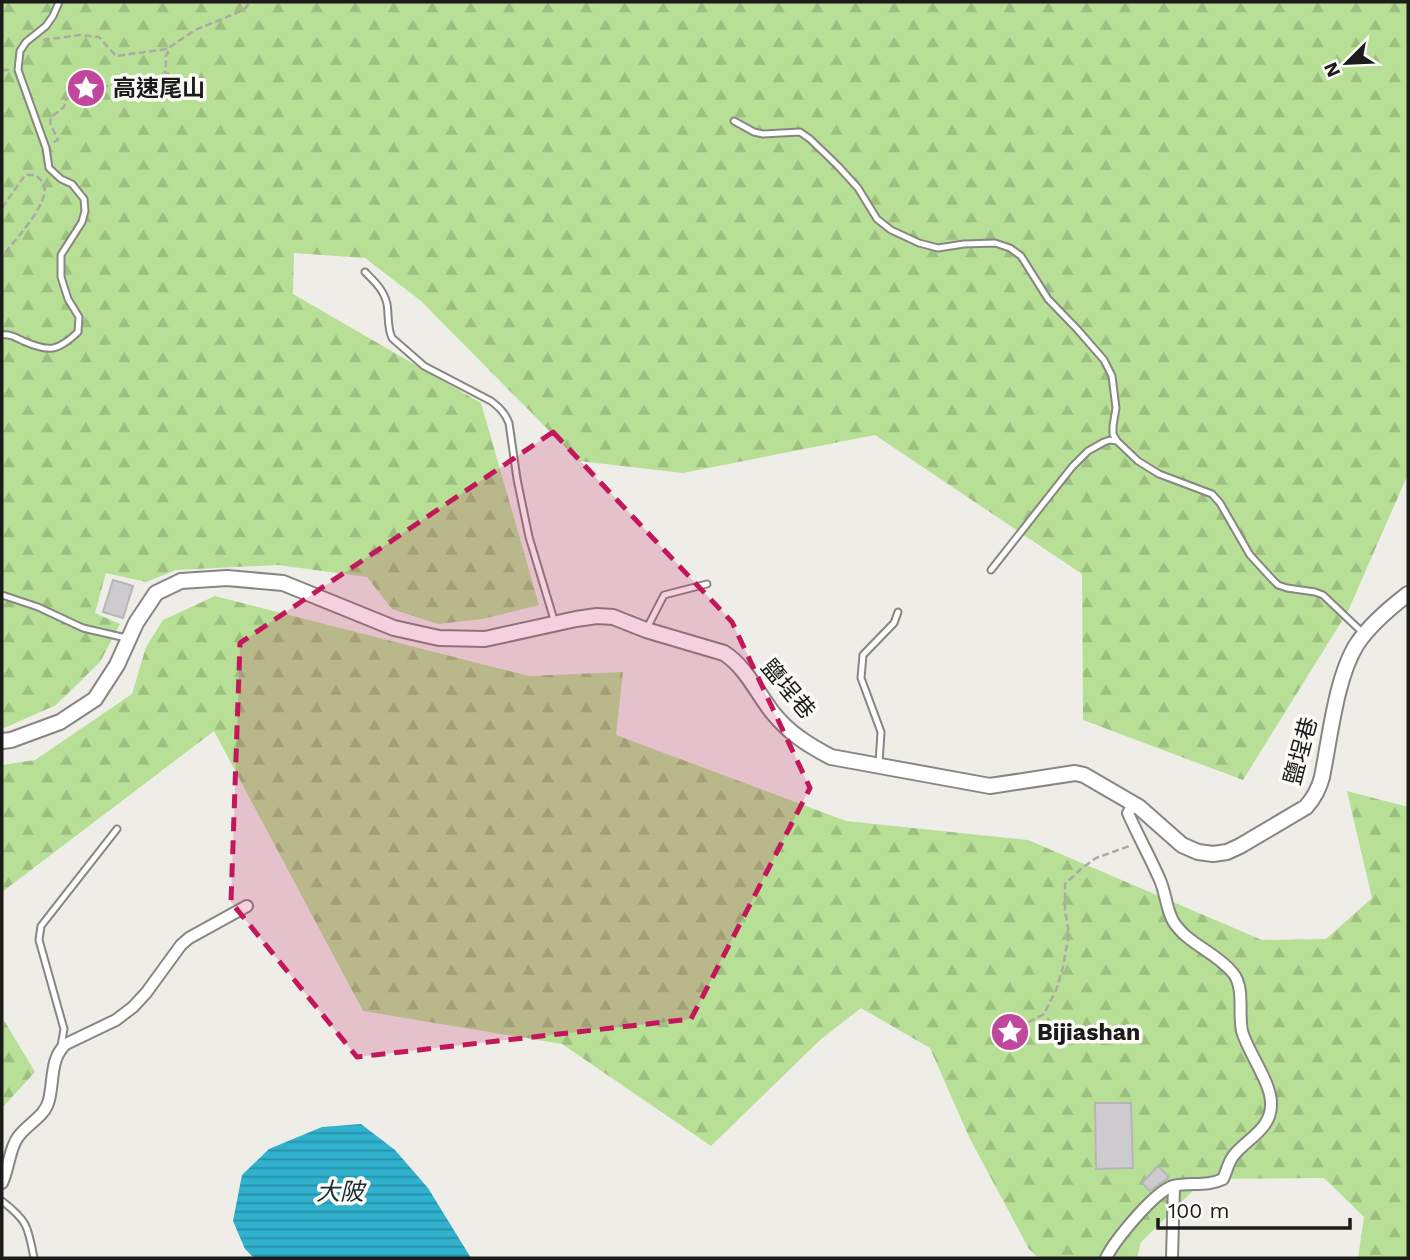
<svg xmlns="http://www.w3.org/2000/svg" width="1410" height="1260" viewBox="0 0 1410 1260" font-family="'Work Sans','Noto Sans TC',sans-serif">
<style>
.forest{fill:url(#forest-firs)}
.water{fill:url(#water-rules)}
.building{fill:#cecbcf;stroke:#b7b5b8;stroke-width:2}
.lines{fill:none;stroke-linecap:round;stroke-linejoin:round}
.service-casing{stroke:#878682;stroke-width:9}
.minor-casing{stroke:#878682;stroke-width:14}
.tertiary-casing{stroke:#878682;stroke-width:18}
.path{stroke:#abaaa6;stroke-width:2.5;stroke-dasharray:7 3.5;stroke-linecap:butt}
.service{stroke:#fff;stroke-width:5}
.minor{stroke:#fff;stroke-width:10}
.tertiary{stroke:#fff;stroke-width:14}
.marked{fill:#c2185b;fill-opacity:0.2;stroke:#c2185b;stroke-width:5;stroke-dasharray:14 9;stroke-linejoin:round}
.labels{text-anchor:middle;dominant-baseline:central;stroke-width:7;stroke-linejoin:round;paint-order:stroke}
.poi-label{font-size:23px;font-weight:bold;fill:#1b1b19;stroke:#fbfaf6;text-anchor:start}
.street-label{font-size:23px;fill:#1b1b19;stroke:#fbfaf6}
.water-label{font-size:24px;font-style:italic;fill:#182d33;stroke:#fbfaf6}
</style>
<defs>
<pattern id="forest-firs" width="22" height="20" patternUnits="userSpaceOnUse" patternTransform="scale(1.75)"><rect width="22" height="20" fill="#b7e096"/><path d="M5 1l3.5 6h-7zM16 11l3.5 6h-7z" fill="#9dc081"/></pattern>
<pattern id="water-rules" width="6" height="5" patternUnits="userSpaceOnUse" patternTransform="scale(1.75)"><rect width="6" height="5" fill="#30b1cd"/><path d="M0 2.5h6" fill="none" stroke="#288fa6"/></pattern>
</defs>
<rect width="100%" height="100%" fill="#eeede8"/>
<g class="forest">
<polygon points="2,2 1408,2 1408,474 1348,611 1243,780 1083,720 1082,574 875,435 683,473 579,461 421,301 365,258 294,253 293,294 481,403 539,605 483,619 438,624 392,609 367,577 278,565 176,570 146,582 106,573 95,613 120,624 100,662 56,705 2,729"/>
<polygon points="215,596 529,676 623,672 616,735 846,821 1028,840 1262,940 1326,939 1372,898 1347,791 1408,807 1408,1258 1358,1258 1364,1217 1324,1178 1205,1179 1141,1242 1137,1258 1039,1258 1029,1249 969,1137 930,1048 861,1008 820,1040 711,1146 562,1044 363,1011 214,731 2,892 2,765 35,760 132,694 146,647 163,620"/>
<polygon points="2,1017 35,1072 2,1108"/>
</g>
<polygon class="water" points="361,1124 395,1150 428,1188 471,1258 254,1258 245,1249 233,1221 242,1175 269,1149 322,1127"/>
<g class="building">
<polygon points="113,580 133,586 123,618 103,612"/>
<polygon points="1095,1103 1131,1103 1133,1168 1096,1169"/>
<polygon points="1158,1166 1169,1177 1150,1191 1142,1183"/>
</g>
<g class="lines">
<g class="service-casing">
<g id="service">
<polyline points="734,121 754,132 763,134 800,132 810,139 838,166 858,188 877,219 891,230 919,243 938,248 964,244 995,243 1010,248 1021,256 1048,299 1077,329 1104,360 1112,376 1116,408 1113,426 1113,434 1117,441"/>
<path d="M365,272C374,281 384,290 387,304C389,316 387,327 392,338L424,366L491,401C500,408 505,413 509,423L517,479L529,537L555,623"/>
<path d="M2,335C10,334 15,337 23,341C49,352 57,352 78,332L79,317L68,299L61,277V255L82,222L85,211L84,199L72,184L61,179L49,168L46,148L18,70L20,51L26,42L46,26L53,16L59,2"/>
<polyline points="991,570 1072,467 1088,451 1104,442 1110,440 1117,441 1138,461 1159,474 1212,494 1220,503 1250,555 1272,579 1278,585 1287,588 1315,592 1323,595 1363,633"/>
<polyline points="2,595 38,607 83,628 126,638"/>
<polyline points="646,630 664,595 707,584"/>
<polyline points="879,763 881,732 861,678 863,655 894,623 898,612"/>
<polyline points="61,1046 64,1029 39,940 41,926 117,829"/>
<path d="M2,1201C28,1221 28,1227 34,1258"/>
</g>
</g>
<g class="minor-casing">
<g id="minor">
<path d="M2,1183C9,1169 9,1149 18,1137C28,1123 45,1117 49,1100C54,1080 50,1058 66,1044L116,1020L133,1007L146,993L181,945L189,938L247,906"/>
<path d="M1106,1258C1115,1240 1154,1192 1173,1186C1190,1182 1207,1187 1223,1179C1227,1171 1228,1162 1234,1155C1247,1139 1271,1129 1271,1105C1272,1083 1248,1053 1242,1031C1238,1013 1245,988 1233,973C1216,952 1187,944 1173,921C1166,908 1166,894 1160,880C1150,857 1138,836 1128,813L1131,808L1139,807"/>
<polyline points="1172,1258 1174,1186"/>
</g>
</g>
<g class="tertiary-casing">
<path id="tertiary" d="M2,741L11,740L60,722L95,699L117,665L136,623L156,593L181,581L227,578L283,583L394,628L439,638L485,639L576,619L597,616L613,617L646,630L724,653C746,667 757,693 773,713C789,733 808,745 831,757L990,786L1075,773L1084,775L1139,807L1182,845L1198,852L1213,854L1227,852L1240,846L1306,807C1314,798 1319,789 1322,777C1330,738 1336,677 1357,644C1369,626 1391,607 1408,594"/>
</g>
<g class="path">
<polyline points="43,40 80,35 99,37 116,56 167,49 195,30 244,10 250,2"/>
<polyline points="2,70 11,70"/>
<path d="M54,142L58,140L50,123L51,117L64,107L67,97L79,89L96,86L101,89C120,78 144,85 166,82L170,75L165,72L166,63L165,57L168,53L167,49"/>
<path d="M2,208L25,175H35C37,176 42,181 43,183C53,202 12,242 2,257"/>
<polyline points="1010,1032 1044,1014 1056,990 1063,967 1069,933 1065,911 1065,884 1081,869 1096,858 1132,845"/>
</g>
<use href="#service" class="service"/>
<use href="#minor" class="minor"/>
<use href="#tertiary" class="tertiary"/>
</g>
<path class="marked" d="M553,432L732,622L810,788L691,1019L357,1057L231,902L240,643Z"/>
<defs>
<g id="sight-disc" transform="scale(2.0125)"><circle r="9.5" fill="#c0479b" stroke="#fbfaf6"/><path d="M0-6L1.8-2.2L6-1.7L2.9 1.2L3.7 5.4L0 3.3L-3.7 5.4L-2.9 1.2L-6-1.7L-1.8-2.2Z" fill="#fff"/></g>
</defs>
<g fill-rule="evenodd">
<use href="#sight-disc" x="86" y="88"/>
<use href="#sight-disc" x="1010" y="1032"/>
</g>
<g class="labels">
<g class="poi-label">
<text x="113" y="88">高速尾山</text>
<text x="1037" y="1032">Bijiashan</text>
</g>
<g class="street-label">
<text transform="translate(788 689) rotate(50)">鹽埕巷</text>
<text transform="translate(1301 751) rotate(-75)">鹽埕巷</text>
</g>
<g class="water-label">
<text x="340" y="1192">大陂</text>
</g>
</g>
<rect width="1410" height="1260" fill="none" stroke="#1b1b19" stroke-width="7"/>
<g transform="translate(1347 63) rotate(246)" stroke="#fbfaf6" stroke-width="5" paint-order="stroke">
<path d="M0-5L12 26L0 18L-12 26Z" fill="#1b1b19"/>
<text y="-10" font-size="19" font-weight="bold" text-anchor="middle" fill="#1b1b19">N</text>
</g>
<path d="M1158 1218v10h192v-10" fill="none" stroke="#1b1b19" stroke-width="3.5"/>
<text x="1168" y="1218" font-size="21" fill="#1b1b19" stroke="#fbfaf6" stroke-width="5" paint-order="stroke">100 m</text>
</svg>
